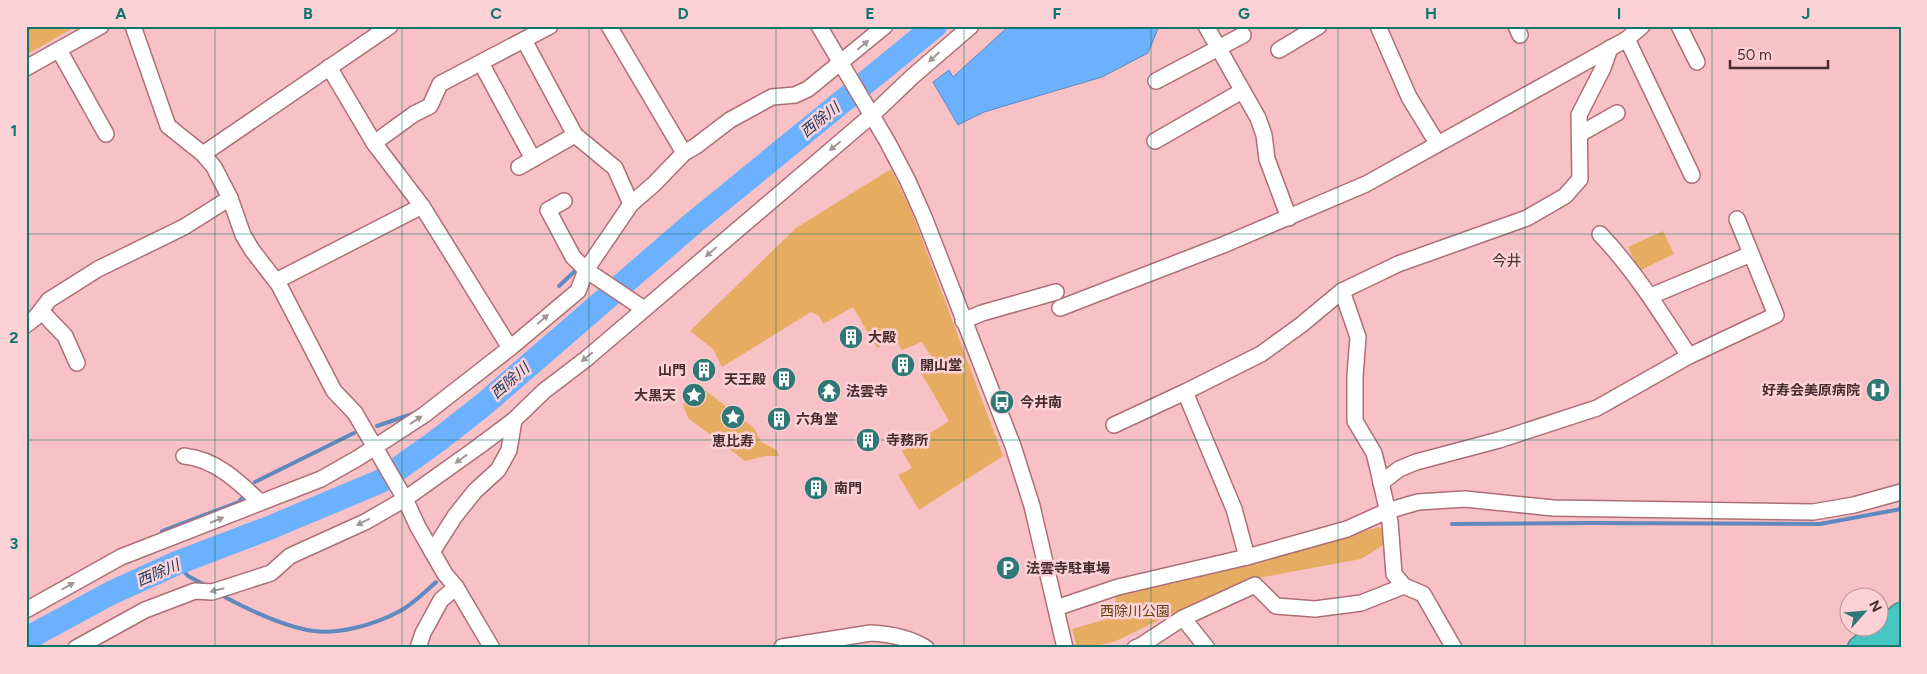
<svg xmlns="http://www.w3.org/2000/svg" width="1927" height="674" viewBox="0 0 1927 674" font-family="Figtree,'Noto Sans JP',sans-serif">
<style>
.green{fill:#e6ad62}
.water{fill:#6bb1fe;stroke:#6089c0}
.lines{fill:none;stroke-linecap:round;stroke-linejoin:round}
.stream{stroke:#6089c0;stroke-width:4}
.river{stroke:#6bb1fe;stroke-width:24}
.minor-casing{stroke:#ad6f76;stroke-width:18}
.highway-casing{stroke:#478f8e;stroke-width:25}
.minor{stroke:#fff;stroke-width:15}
.highway{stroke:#47c5c1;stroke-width:22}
.oneway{fill:#a39697}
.grid{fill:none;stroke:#0f766e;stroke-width:1;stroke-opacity:0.55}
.labels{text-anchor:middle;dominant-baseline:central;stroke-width:5;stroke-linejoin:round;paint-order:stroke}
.poi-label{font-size:14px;font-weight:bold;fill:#472c2f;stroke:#fcd2d6;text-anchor:start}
.park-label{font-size:14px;fill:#62410e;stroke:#fcd2d6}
.water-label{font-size:15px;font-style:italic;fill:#15395f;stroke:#fcd2d6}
.neighbourhood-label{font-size:15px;fill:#472c2f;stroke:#fcd2d6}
.neatline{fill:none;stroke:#0f766e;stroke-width:2}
.grid-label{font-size:16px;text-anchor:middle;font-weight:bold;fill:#0f766e}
</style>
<rect width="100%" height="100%" fill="#f8c1c6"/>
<g class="green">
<polygon points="26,26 77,26 26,55"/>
<polygon points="891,169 911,210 1003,456 919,510 898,475 912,468 902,451 949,421 920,371 934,361 922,342 902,350 895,339 877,348 853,307 823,324 819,316 811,312 722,367 713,349 690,331 796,228"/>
<polygon points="1663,231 1674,254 1639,271 1628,247"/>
<polygon points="693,386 700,386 754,428 761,442 777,450 779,456 766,456 745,461 688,418 683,405"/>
<polygon points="1379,527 1385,533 1387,545 1382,546 1361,559 1258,578 1176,612 1114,642 1085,648 1077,648 1072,629 1114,617 1116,596 1251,563"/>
</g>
<polygon class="water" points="1009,26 1159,26 1148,53 1102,77 984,112 958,125 933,82 949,70 953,77"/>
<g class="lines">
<g class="stream">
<polyline points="559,286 574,272"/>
<polyline points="377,426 418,412"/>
<polyline points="255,482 354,433"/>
<polyline points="1452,524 1588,523 1820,524 1901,509"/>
<polyline points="162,531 239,502 241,499"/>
<polyline points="177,563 188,576 207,586"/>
<path d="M221,595C247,609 278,624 307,630C336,636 374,625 400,611C413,604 425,592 436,582"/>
</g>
<polyline class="river" points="26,642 37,633 111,593 177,563 269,528 381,481 437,441 483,405 691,225 935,26"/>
<g class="minor-casing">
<g id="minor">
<polyline points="133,26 168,126 203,154 214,167 230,198 243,235 252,250 279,285 334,391 355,413 405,499 418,527 445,574 456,587 441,600 423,633 418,648"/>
<polyline points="609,26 684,153"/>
<polyline points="819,26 887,141 907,179 924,217 1013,446 1032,506 1065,648"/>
<polyline points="1206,26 1258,118 1264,135 1267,159 1289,218"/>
<polyline points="1378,26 1409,97 1437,143"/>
<polyline points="1516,26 1520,35"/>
<polyline points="1679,26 1697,62"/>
<polyline points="1627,39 1692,175"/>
<polyline points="524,40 575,135 615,168 631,204"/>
<polyline points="59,50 106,134"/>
<polyline points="1279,50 1319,26"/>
<polyline points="481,63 533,159"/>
<polyline points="329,67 374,143 422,206 510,348"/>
<polyline points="26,68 101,26"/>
<polyline points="1156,81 1243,35"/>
<polyline points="1580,134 1617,113"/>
<polyline points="1155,141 1242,91"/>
<polyline points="374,143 414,114 430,106 440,84 550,26"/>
<polyline points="203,154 390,26"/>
<polyline points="519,167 575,135"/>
<polyline points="564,201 548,210 573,257 586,270 644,309"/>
<path d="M1600,234C1635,271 1661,313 1689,356"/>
<polyline points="276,281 422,206"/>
<polyline points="1342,291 1358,337 1355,376 1355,421 1374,453 1378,469 1390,522 1394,574 1404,586 1423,594 1454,648"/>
<polyline points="1651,296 1751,254"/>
<polyline points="1060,308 1223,245 1366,184 1627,39 1642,26"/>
<polyline points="41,311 65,336 77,363"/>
<polyline points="963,321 982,313 1056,292"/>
<polyline points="26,325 35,318 49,300 98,269 184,227 230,198"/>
<polyline points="1114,425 1185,392"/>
<path d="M184,456C215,459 238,481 260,502"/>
<polyline points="1381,483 1399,469 1416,462 1499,440 1597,408 1689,356 1776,315 1737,219"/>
<polyline points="432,552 455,516 475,491 498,470 509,450 514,420"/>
<polyline points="1247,557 1234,509 1185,392 1261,354 1301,325 1342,291 1398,264 1527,218 1565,196 1580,179 1579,115 1603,68 1610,48"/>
<polyline points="456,587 492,648"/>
<polyline points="1056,608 1118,587 1247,557 1347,529 1387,511 1418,502 1465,499 1553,508 1813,512 1854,505 1901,492"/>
<polyline points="26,610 121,557 321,479 358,458 424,415 510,348 578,291 586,270 631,204 654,184 684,153 696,146 730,120 772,97 795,95 808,89 885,26"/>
<polyline points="1183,618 1207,648"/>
<path d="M782,647L871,633C891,634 910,638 926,648"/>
<polyline points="76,648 145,610 195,591 212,592 271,573 290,556 365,522 405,499 478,447 514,420 544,391 586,359 872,115 913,76 971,26"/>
<polyline points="1135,648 1140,646 1183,618 1255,585 1276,606 1315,609 1361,603 1404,586"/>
</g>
</g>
<g class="highway-casing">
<g id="highway">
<polyline points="1859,648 1901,614"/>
<polyline points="1888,648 1901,637"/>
</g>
</g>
<use href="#minor" class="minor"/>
<use href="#highway" class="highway"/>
</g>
<defs><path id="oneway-solid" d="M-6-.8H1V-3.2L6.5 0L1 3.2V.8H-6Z" transform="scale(1.25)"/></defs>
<g class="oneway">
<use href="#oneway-solid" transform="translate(863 45) rotate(-39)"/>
<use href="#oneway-solid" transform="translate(934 57) rotate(138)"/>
<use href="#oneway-solid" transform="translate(835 146) rotate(140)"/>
<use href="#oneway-solid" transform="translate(711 252) rotate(139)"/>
<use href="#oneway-solid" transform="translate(543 319) rotate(-41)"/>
<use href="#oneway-solid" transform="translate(587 357) rotate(140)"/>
<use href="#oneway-solid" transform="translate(416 420) rotate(-34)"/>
<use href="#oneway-solid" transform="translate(461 459) rotate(144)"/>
<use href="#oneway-solid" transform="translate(217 520) rotate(-22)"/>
<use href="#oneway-solid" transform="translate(363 522) rotate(153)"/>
<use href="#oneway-solid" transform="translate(68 586) rotate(-30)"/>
<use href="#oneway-solid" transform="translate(217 590) rotate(166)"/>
</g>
<path class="grid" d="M215,26V648M402,26V648M589,26V648M776,26V648M964,26V648M1151,26V648M1338,26V648M1525,26V648M1712,26V648M26,234H1901M26,440H1901"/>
<defs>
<g id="building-disc" transform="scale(1.25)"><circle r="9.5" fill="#2f7876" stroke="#fcd2d6"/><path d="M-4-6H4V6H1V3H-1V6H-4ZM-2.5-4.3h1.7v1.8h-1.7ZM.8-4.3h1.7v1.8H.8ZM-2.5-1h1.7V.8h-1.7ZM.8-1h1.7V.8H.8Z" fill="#fff"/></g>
<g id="hospital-disc" transform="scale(1.25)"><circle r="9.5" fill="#2f7876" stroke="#fcd2d6"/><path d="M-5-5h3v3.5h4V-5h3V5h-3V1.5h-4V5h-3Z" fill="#fff"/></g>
<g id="temple-disc" transform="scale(1.25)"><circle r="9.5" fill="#2f7876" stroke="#fcd2d6"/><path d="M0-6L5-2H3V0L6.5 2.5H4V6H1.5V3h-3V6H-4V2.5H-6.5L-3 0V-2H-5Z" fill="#fff"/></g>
<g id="sight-disc" transform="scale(1.25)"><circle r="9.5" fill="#2f7876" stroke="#fcd2d6"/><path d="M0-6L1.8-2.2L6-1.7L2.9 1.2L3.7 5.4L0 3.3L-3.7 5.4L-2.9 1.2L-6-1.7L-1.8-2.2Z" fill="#fff"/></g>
<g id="bus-disc" transform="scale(1.25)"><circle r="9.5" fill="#2f7876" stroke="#fcd2d6"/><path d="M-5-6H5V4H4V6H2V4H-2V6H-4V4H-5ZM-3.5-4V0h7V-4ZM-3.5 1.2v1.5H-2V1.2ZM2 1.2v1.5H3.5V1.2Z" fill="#fff"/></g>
<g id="parking-disc" transform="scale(1.25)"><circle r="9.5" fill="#2f7876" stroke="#fcd2d6"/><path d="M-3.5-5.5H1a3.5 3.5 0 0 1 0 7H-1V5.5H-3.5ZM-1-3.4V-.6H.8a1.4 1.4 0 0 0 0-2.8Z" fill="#fff"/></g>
</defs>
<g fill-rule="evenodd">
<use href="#building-disc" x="851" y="337"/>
<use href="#building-disc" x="903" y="365"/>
<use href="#building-disc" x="704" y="370"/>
<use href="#building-disc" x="784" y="379"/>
<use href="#hospital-disc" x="1878" y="390"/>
<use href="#temple-disc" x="829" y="391"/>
<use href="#sight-disc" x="694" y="395"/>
<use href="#bus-disc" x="1002" y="402"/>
<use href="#sight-disc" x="733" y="417"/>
<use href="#building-disc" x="779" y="419"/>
<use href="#building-disc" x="868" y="440"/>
<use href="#building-disc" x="816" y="488"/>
<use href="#parking-disc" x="1008" y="568"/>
</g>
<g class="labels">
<g class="poi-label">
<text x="868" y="337">大殿</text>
<text x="920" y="365">開山堂</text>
<text x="686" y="370" text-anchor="end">山門</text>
<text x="766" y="379" text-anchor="end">天王殿</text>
<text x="1860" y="390" text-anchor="end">好寿会美原病院</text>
<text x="846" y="391">法雲寺</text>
<text x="676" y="395" text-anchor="end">大黒天</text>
<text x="1020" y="402">今井南</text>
<text x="796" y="419">六角堂</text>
<text x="886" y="440">寺務所</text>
<text x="733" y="441" text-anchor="middle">恵比寿</text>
<text x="834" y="488">南門</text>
<text x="1026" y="568">法雲寺駐車場</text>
</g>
<g class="park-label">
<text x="1135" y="611">西除川公園</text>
</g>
<g class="water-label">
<text transform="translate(820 120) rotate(-39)">西除川</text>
<text transform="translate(510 381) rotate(-41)">西除川</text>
<text transform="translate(158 573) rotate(-23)">西除川</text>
</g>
<g class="neighbourhood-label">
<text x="1507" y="261">今井</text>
</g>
</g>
<rect width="1927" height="674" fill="none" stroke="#fcd2d6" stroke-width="55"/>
<g transform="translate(1864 612) rotate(63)"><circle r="24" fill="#fcd2d6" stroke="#b49093"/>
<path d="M0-4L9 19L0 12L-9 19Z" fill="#2f7876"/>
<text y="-8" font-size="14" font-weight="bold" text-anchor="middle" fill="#472c2f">N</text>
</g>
<path d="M1730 60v8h98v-8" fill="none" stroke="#472c2f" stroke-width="2.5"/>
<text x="1737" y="60" font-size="15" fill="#472c2f" stroke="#fcd2d6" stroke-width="4" paint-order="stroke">50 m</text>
<rect x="28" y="28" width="1872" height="618" class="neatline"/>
<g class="grid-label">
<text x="121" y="19">A</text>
<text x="308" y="19">B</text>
<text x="496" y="19">C</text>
<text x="683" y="19">D</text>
<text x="870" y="19">E</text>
<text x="1057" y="19">F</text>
<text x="1244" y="19">G</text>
<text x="1431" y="19">H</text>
<text x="1619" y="19">I</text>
<text x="1806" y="19">J</text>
<text x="14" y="136">1</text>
<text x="14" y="343">2</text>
<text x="14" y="549">3</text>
</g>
</svg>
